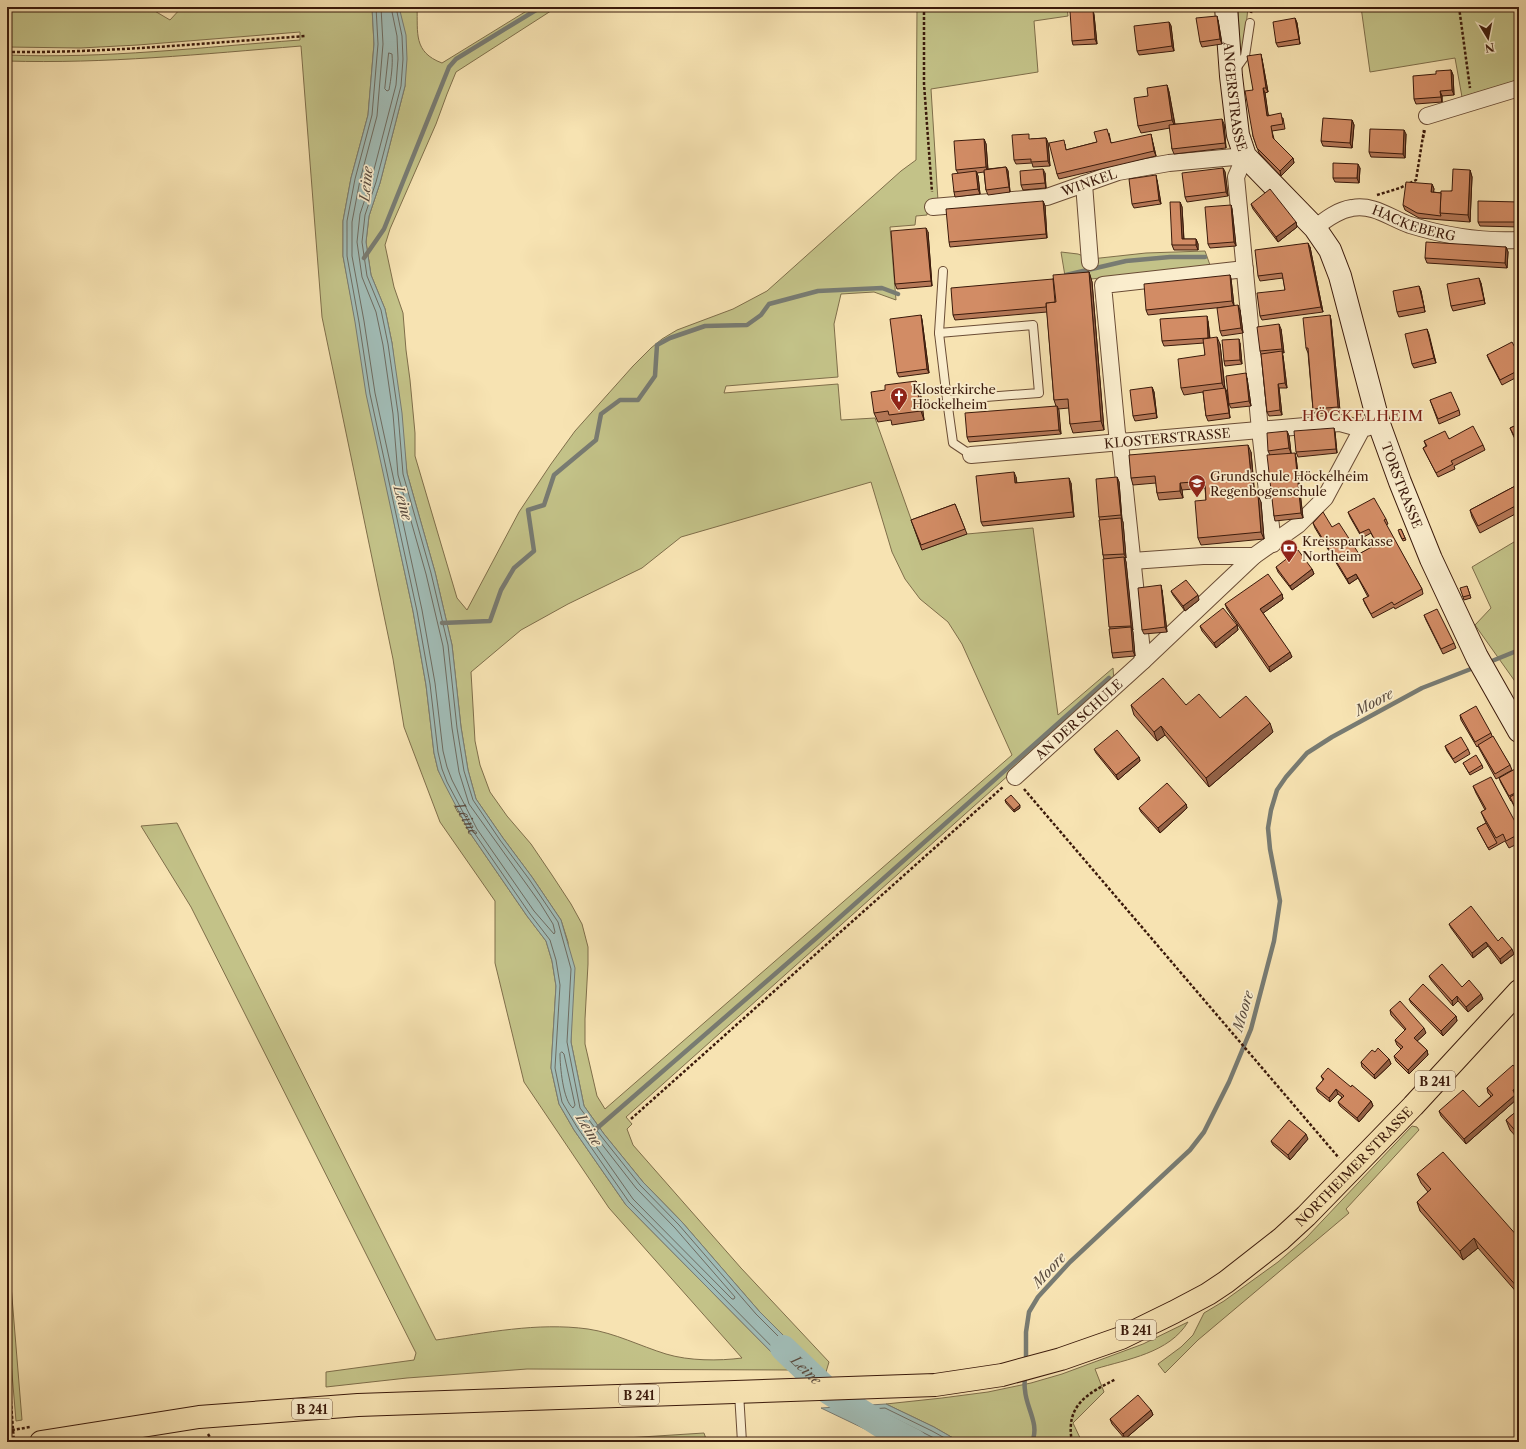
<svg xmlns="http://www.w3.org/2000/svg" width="1526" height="1449" viewBox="0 0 1526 1449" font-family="'Libre Caslon Text',serif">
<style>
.green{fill:#c3c288;stroke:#7f6e4a;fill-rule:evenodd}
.water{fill:#a1bcb6;stroke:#787b72}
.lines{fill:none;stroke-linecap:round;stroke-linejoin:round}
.shore{stroke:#6e6b60;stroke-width:1}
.stream{stroke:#787b72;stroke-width:4.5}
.river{stroke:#a1bcb6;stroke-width:26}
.lane-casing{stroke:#6a4c35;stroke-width:10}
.street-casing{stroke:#6a4c35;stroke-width:18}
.secondary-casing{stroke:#3b1a0b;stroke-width:24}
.primary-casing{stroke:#3b1a0b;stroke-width:24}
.path{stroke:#3b1a0b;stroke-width:2.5;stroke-dasharray:3 2;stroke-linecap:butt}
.lane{stroke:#faedcd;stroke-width:8}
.street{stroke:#faedcd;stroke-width:16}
.secondary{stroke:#faedcd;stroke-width:22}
.primary{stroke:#f7e3b2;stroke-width:22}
.wall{fill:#b57857;stroke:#3b1a0b}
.shaded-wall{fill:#936247;stroke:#3b1a0b}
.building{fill:#d28c65;stroke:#3b1a0b}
.labels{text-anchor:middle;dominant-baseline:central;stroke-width:3.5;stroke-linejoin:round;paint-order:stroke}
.shield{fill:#faedcd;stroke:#745945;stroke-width:1}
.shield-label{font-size:12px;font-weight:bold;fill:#3b1a0b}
.street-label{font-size:13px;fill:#3b1a0b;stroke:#faedcd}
.poi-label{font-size:13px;fill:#3b1a0b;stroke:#faedcd;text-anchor:start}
.water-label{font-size:14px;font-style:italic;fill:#5a4b3e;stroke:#faedcd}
.quarter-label{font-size:15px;letter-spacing:1px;fill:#7a1f14;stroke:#faedcd}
</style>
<rect width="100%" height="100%" fill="#f7e3b2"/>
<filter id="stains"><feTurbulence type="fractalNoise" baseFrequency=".005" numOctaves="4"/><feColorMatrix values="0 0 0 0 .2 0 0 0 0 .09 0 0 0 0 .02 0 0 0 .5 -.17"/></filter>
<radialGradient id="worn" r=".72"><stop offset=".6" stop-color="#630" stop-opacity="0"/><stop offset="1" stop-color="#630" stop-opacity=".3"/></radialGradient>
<g class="green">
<path d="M7,7H151L153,10L170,20L182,7H372L374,44L368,115L351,178L343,221V256L395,527L413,611L426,685L434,753L438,770L470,833L527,916L546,941L552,961L556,986L551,1068L559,1104L574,1130L626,1205L789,1370L527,1369L407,1378L326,1387V1372L414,1360L416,1353L191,907L141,826L177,823L436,1340C486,1333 537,1322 588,1329C615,1333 640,1346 666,1354C689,1361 719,1361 742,1358L609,1208L524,1082L495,963V901L440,822L404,727L393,659L322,317L301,46C203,54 105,64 7,61V55C105,59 203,47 300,40V32L138,45L80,48L7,47Z"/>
<path d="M399,7H417C418,33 413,52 442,63L533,7H557L456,72L447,94L436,124L390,229L385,245L394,287L403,313L406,350L410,380L415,433V456L457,598L467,610L519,512L551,464L575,431L633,366L651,348L662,339L677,330L733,309L767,291L901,171L916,160L917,7H1067L1068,16L1034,21L1038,72L931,89L938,201L928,202L927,215L916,216L915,225L890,227L896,300L874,292L841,294L834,324L838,377L726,386L724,393L838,384L841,420L875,418L922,550L967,534L1033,528L1058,715L1113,668L1114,681L626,1117L632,1124L627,1129L633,1145L741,1268L829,1362L826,1372L795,1347L759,1311L682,1222L643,1182L604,1134L584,1106L571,1042V1019L568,942L561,920L532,877L503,838L476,799L468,770L461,727L452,645L435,572L407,473L392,343L385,309L371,275L366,242L369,216L380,183L405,86ZM871,482L892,552L905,579L920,599L948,622L962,644L1012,755L605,1109L597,1096L585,1044V1019L588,964V947L582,924L571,904L552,875L531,844L507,816L490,792L480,765L475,741L471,672L521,630L568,604L642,568L681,537Z"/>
<polygon points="1238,7 1248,7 1244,47 1240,52"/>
<polygon points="1361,7 1519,7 1519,80 1462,97 1455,58 1370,72"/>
<polygon points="1205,251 1210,265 1066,282 1061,252 1078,254 1091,259 1146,253"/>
<polygon points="1519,539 1519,687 1475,625 1491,608 1472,567"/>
<polygon points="1412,1126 1417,1127 1419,1130 1346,1209 1349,1213 1198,1340 1165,1373 1158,1364 1181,1347 1193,1335 1204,1313 1224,1301 1278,1262 1306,1238"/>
<polygon points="7,1236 22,1420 16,1421 7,1314"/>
<path d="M1188,1322C1169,1353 1128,1359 1095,1369L1104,1392L1073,1423L1082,1442H960L934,1427L886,1404L942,1398L988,1392L1031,1383L1062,1374L1143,1344Z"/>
<polygon points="704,1433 707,1442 563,1442"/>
</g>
<g class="water">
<polygon points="372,7 399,7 406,35 407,59 405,86 380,183 369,216 366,242 371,275 385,309 392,343 402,413 407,473 435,572 452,645 461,727 468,770 476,799 503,838 532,877 561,920 575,968 571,1042 584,1106 604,1134 643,1182 682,1222 759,1311 795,1347 826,1372 796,1374 789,1370 626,1205 574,1130 559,1104 551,1068 556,986 552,961 546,941 527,916 470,833 444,783 438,770 434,753 426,685 413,611 366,394 355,322 343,256 343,221 351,178 368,115 374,44"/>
<polygon points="886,1404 934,1427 960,1442 892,1442 821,1408"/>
</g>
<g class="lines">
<g class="shore">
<path id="s1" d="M376,7L378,44L372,115L355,179L347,221V256L359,322L370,394L417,611L430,684L438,752L442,769L447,782L473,831L530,914L550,940L556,960L560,985L555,1068L562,1102L577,1127L629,1202L791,1366L797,1370L811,1369L812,1366L792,1350L756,1314L679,1225L640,1185L601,1136L580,1108L567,1042L571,969L558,922L529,879L500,840L473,800L464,771L457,728L448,645L431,573L403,474L398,413L388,344L381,310L367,276L362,242L365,215L376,182L401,86L403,59L402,36L396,7"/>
<polyline points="381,7 383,44 377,116 360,180 352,222 352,256 364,321 375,393 422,610 435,683 443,751 447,767 452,780 477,829 534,911 554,934 555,932 553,924 540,903 469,804 459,772 452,728 443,646 426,574 398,475 393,414 383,345 376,312 362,277 357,242 360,214 371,181 396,85 398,59 397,36 391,7"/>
<path d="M389,53L392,54C393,65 391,79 389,90L387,91L385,89Z"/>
<path d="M562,1052L564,1054L575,1105L573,1108C563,1101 560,1066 560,1054Z"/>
<polygon points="581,1119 583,1120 636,1188 675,1228 735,1297 734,1299 732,1299 633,1199 581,1125 580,1121"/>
<polyline points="893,1442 891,1437 844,1414 843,1411 885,1408 932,1431 952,1442"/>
<polyline points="898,1442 897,1437 894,1433 863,1418 863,1415 884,1413 942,1442"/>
<polyline points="904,1442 901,1431 903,1429 930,1442"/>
</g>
<g class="stream">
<polyline points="364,258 384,229 449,67 456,59 541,7"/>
<polyline points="1066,275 1126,261 1170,257 1205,257"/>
<polyline points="442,623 490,621 501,590 514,568 534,551 528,510 544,505 554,475 596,440 601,414 620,400 638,400 655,376 657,345 670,338 705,326 747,325 761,315 769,304 818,291 882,288 898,294"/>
<polyline points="1487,663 1519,650"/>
<polyline points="595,1130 821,934 1109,678"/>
<polyline points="1026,1363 1026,1332 1029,1312 1038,1297 1070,1262 1190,1150 1204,1132 1229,1082 1251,1029 1274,941 1280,901 1270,849 1268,828 1271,810 1277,790 1286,777 1307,753 1332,737 1422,688 1476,667"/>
<path d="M1025,1374C1025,1379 1024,1385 1025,1390C1026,1408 1040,1424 1032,1442"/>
</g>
<path class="river" id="s2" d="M783,1348L828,1391L883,1426L914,1442"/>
<g class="lane-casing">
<g id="lane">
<polyline points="1235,70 1245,56 1250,23"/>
<polyline points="943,271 939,333 947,400 953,443 971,455"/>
<polyline points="939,333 1033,325 1039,393 947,400"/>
<polyline points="739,1393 742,1442"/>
</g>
</g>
<g class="street-casing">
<g id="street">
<polyline points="1427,116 1519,88"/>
<polyline points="1084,184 1090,262"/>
<path id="s3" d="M933,207L1047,197L1118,172L1169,163L1245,156L1236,177L1260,430L1273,544"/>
<path id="s4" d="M1315,228C1326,219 1338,210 1352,208C1374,204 1390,218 1410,225C1446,236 1482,242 1519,240"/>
<path id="s5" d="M971,455L1340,423L1362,429"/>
<polyline points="1132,561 1203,556 1254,556"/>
<polyline points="1143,661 1120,443 1117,433 1103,285 1245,269"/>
<path id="s6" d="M1015,777L1143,661L1254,556L1298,525L1325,498L1362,429L1379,424"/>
</g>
</g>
<g class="secondary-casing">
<g id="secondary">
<path id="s7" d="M1226,7L1231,76L1238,135L1245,156L1315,228L1330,250L1340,276L1379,424L1400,482L1431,559L1477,657L1519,731"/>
</g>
</g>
<g class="primary-casing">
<g id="primary">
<path id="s8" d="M41,1442L199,1417L358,1405L935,1385L1002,1375L1061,1359L1121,1338L1174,1312L1208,1294L1226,1282L1281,1239L1306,1216L1413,1106L1519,991"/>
</g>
</g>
<g class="path">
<polyline points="924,7 924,84 932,192"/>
<polyline points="1459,7 1470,88"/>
<polyline points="1251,13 1252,7"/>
<path d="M7,52C107,53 206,43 306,36"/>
<polyline points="1423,138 1425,129"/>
<polyline points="1377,195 1400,188 1416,180 1424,130"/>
<polyline points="1024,789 1339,1158"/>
<polyline points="631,1119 1004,786"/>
<polyline points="7,1351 14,1442"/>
<polyline points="7,1431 30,1427"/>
<polyline points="208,1434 213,1442"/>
<path d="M1072,1442C1065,1405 1087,1394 1116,1379"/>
</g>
<use href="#lane" class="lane"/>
<use href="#street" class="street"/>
<use href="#secondary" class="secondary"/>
<use href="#primary" class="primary"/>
</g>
<g class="wall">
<polygon points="1093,10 1094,15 1097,44 1073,45 1072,41"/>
<polygon points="1295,18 1297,23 1300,44 1278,47 1276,43"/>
<polygon points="1218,20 1222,44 1202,47 1200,42"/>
<polygon points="1169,22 1171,26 1174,51 1139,55 1137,51"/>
<polygon points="1262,59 1268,92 1265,93 1268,115 1283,118 1285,129 1272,131 1274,139 1293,158 1294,163 1281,176 1259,153 1253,136 1253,90"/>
<polygon points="1451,70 1453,75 1454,95 1442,96 1442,102 1416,104 1414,99 1436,74"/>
<polygon points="1167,85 1169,92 1175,124 1224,124 1226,148 1174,154 1172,149 1170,128 1141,133 1138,126 1148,96"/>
<polygon points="1352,120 1354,125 1352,148 1323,146 1321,141"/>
<polygon points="1109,133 1111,143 1152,139 1156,156 1059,179 1057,174 1065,144 1066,150 1097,142"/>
<polygon points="1406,134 1405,158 1371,157 1369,152"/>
<polygon points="1046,138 1048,143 1050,166 1033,167 1032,163 1016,164 1014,160 1031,139"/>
<polygon points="984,139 986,144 988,169 1006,167 1008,171 1010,192 988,195 986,190 984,172 977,173 978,176 980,194 955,197 954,192 958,173 956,170"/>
<polygon points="1223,168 1225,172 1228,196 1187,202 1185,197"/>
<polygon points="1360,168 1359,183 1335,182 1333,178"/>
<polygon points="1470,170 1472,177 1470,222 1443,220 1419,218 1405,210 1403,205 1432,184 1434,189 1433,192 1441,193 1452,191"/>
<polygon points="1045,173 1046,188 1023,190 1021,185"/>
<polygon points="1157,180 1161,204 1134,208 1132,204"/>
<polygon points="1043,201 1045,206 1047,238 950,247 949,242"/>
<polygon points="1180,202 1182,207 1184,239 1196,239 1198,244 1198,250 1174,250 1172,245"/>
<polygon points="1519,202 1519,227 1480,226 1478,222"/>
<polygon points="1251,204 1296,222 1297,227 1278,242 1253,209"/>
<polygon points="1231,205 1232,209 1236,246 1210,248 1208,244"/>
<polygon points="928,232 932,286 897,289 895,284"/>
<polygon points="1310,247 1323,312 1262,320 1260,316 1285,290 1283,278 1260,281 1258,276"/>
<polygon points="1506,247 1508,252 1507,268 1427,263 1425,258"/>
<polygon points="1089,272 1092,282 1104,430 1073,433 1070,424 1069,408 1058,409 1061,434 969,442 967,437 1056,406 1054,400 1047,312 955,320 953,315 1053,279"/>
<polygon points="1230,275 1231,279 1234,306 1148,315 1146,310"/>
<polygon points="1481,283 1485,304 1453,311 1451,306"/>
<polygon points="1419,286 1421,291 1425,312 1399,317 1397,312"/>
<polygon points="1240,310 1243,333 1222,336 1220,331"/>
<polygon points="921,315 922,320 929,373 899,377 897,373"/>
<polygon points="1330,315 1331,320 1340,411 1315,414 1313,409 1308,353 1306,348"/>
<polygon points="1208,321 1210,338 1220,344 1225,388 1227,392 1230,418 1208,421 1206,416 1203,392 1184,395 1181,388 1205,355 1204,343 1164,346 1162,341"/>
<polygon points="1281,329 1284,353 1282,353 1283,356 1287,388 1279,388 1282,415 1269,416 1267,412 1261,354 1260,351"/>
<polygon points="1427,329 1436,363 1414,368 1412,364"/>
<polygon points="1240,343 1242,364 1225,366 1224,361"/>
<polygon points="1487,355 1519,355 1519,376 1502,385 1489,360"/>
<polygon points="1247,378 1251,406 1231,408 1229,404"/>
<polygon points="1152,387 1154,392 1157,418 1135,421 1133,416"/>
<polygon points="920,390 924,420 892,425 891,420 878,422 874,413"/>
<polygon points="1430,400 1459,410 1460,415 1439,424"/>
<polygon points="1519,424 1519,447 1513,435 1510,428"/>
<polygon points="1287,431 1289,436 1291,453 1296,457 1303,518 1275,521 1274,516 1270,455 1268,451"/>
<polygon points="1335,432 1337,453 1298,457 1296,452"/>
<polygon points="1449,439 1483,445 1485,450 1454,466 1455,469 1438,477 1425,452 1423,448 1426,446 1424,441"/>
<polygon points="1251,452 1255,496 1261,502 1264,539 1201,545 1198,538 1206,500 1205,488 1182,490 1183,498 1159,500 1157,493 1156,483 1133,485 1131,478"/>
<polygon points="1016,477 1017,483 1071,483 1074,517 983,526 981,522"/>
<polygon points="1117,477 1119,482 1122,520 1123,522 1126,558 1125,558 1126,562 1135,656 1113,658 1112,653 1104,559 1103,555 1100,520 1099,517"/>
<polygon points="1519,484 1519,512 1480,533 1472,517 1470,510"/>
<polygon points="955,504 967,534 922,550 911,520"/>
<polygon points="1348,512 1386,519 1388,524 1386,525 1422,589 1423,594 1395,609 1394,607 1373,618 1365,604 1363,599 1368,597 1358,578 1349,584 1315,528 1313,523 1332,527 1359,554 1377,545 1371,533 1362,538 1350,517"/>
<polygon points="1401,529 1406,540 1403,541 1399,533"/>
<polygon points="1276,567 1312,569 1314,574 1292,590 1278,572"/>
<polygon points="1467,586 1471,598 1464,600 1463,597"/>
<polygon points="1162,590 1167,632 1144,634 1142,630"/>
<polygon points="1171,591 1199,600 1185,611 1173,595"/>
<polygon points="1282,594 1283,599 1263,613 1292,657 1270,672 1227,609 1225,604"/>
<polygon points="1424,615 1454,643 1456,648 1443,654 1426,620"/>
<polygon points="1237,625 1238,630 1216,648 1202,631 1200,626"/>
<polygon points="1131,705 1186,705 1220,718 1273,732 1209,787 1165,735 1157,741 1134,715"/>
<polygon points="1460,715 1491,733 1492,736 1510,765 1512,770 1496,779 1480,750 1478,746 1477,747 1461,720"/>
<polygon points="1445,746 1468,749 1470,754 1455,763 1447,751"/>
<polygon points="1094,749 1139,757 1140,761 1118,780 1096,753"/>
<polygon points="1463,763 1482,765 1483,768 1470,775"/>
<polygon points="1519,776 1519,816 1511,800 1511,801 1501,783 1499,778"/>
<polygon points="1473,786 1519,829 1519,843 1509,848 1505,841 1489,850 1477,828 1486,823 1481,812 1485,810 1476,793"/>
<polygon points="1005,800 1020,808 1014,812 1006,803"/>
<polygon points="1186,804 1187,808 1160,833 1141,812 1139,808"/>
<polygon points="1449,924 1498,941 1514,954 1501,964 1488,946 1473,958 1451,928"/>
<polygon points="1429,976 1462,987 1483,999 1468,1012 1458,1001 1453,1006 1431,980"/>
<polygon points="1409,999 1456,1016 1457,1021 1443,1036 1411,1003"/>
<polygon points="1390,1010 1426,1033 1417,1041 1427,1050 1428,1055 1409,1074 1396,1061 1394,1056 1401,1049 1397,1045 1395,1040 1405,1030 1391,1015"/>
<polygon points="1375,1052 1389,1059 1391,1064 1375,1079 1362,1067 1361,1062"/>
<polygon points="1519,1072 1519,1102 1517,1099 1466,1144 1441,1116 1439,1111 1479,1107 1491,1096 1488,1093 1487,1088"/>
<polygon points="1321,1076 1351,1087 1371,1101 1373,1106 1359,1122 1340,1106 1338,1102 1342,1097 1338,1094 1330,1102 1318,1092 1316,1088 1323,1080"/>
<polygon points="1519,1109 1519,1140 1510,1130 1506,1120"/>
<polygon points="1308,1139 1290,1160 1273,1145 1271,1141"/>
<polygon points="1417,1174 1519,1238 1519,1295 1478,1248 1463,1260 1420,1211 1417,1202 1428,1192 1421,1183"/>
<polygon points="1151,1410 1153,1415 1125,1439 1112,1424 1110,1419"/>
</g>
<g class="shaded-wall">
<polygon points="1093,10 1094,15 1097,44 1095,39"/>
<polygon points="1217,16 1218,20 1222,44 1220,39"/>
<polygon points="1295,18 1297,23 1300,44 1299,39"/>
<polygon points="1169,22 1171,26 1174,51 1172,46"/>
<polygon points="1261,54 1262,59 1268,92 1266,88"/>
<polygon points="1451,70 1453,75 1454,95 1452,90"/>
<polygon points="1167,85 1169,92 1175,127 1172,120"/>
<polygon points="1263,88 1265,93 1269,120 1267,116"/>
<polygon points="1440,91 1442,96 1442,102 1441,97"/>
<polygon points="1222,119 1224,124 1226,148 1225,143"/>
<polygon points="1352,120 1354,125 1352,148 1350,143"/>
<polygon points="1404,130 1406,134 1405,158 1403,154"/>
<polygon points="1151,134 1152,139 1156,156 1154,151"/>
<polygon points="1046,138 1048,143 1050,166 1048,161"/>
<polygon points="984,139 986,144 988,172 986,167"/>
<polygon points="1293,158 1294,163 1281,176 1280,171"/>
<polygon points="1358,164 1360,168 1359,183 1357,178"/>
<polygon points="1006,167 1008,171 1010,192 1009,187"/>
<polygon points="1223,168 1225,172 1228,196 1226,192"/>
<polygon points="1043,169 1045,173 1046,188 1045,183"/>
<polygon points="1470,170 1472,177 1470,222 1468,215"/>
<polygon points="976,171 978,176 980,194 978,189"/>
<polygon points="1156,175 1157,180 1161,204 1159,200"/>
<polygon points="1432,184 1434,189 1433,197 1431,192"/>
<polygon points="1043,201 1045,206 1047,238 1046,234"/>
<polygon points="1180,202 1182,207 1184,244 1182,239"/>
<polygon points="1231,205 1232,209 1236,246 1234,242"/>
<polygon points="1296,222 1297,227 1278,242 1276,237"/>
<polygon points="926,228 928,232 932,286 931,281"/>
<polygon points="1196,239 1198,244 1198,250 1196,245"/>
<polygon points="1308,243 1310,247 1323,312 1321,307"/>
<polygon points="1506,247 1508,252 1507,268 1505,263"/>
<polygon points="1089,272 1092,282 1104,430 1101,421"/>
<polygon points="1230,275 1231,279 1234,306 1232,301"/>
<polygon points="1479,278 1481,283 1485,304 1484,300"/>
<polygon points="1419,286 1421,291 1425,312 1424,307"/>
<polygon points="1238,305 1240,310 1243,333 1241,328"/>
<polygon points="921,315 922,320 929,373 927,369"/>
<polygon points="1330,315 1331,320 1340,411 1338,407"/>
<polygon points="1207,316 1208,321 1210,342 1208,338"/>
<polygon points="1279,324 1281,329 1284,353 1282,349"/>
<polygon points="1427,329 1429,334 1436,363 1434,358"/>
<polygon points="1217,337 1220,344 1225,390 1222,383"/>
<polygon points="1239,339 1240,343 1242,364 1240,360"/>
<polygon points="1282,351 1283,356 1287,388 1285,383"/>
<polygon points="1246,373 1247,378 1251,406 1249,401"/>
<polygon points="916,381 920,390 924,420 921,411"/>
<polygon points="1278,384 1279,388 1282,415 1280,410"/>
<polygon points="1152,387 1154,392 1157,418 1156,413"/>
<polygon points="1225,388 1227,392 1230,418 1229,413"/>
<polygon points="1057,406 1059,410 1061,434 1059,430"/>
<polygon points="1334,428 1335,432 1337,453 1336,449"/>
<polygon points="1287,431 1289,436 1291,453 1289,448"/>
<polygon points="1248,445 1251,452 1255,503 1253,496"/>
<polygon points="1295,453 1296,457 1303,518 1301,513"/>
<polygon points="1014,472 1016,477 1017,488 1015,483"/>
<polygon points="1117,477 1119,482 1122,520 1121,515"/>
<polygon points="1069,478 1071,483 1074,517 1073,512"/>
<polygon points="1180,483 1182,490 1183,498 1180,491"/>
<polygon points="1258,495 1261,502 1264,539 1261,532"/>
<polygon points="1121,518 1123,522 1126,558 1124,554"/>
<polygon points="1124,557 1126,562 1133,630 1131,626"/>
<polygon points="1312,569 1314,574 1292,590 1290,586"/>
<polygon points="1356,574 1358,578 1349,584 1347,579"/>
<polygon points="1161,585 1162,590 1167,632 1165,627"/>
<polygon points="1282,594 1283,599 1262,614 1260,609"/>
<polygon points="1198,595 1199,600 1185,611 1183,606"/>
<polygon points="1237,625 1238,630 1216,648 1214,643"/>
<polygon points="1131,627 1133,632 1135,656 1133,651"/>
<polygon points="1290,652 1292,657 1270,672 1269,667"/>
<polygon points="1270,723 1273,732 1209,787 1206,778"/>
<polygon points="1161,726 1165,735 1157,741 1154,732"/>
<polygon points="1139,757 1140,761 1118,780 1116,775"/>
<polygon points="1186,804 1187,808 1160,833 1158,828"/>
<polygon points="1020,805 1020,808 1014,812 1014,810"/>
<polygon points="1486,942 1488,946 1473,958 1472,953"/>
<polygon points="1512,949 1514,954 1501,964 1500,959"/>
<polygon points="1481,994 1483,999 1468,1012 1466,1007"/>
<polygon points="1457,996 1458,1001 1453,1006 1452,1001"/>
<polygon points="1456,1016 1457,1021 1443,1036 1441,1031"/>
<polygon points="1424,1028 1426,1033 1415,1043 1414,1038"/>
<polygon points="1427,1050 1428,1055 1409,1074 1408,1070"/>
<polygon points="1389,1059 1391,1064 1375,1079 1374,1075"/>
<polygon points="1336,1089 1338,1094 1330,1102 1329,1098"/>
<polygon points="1515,1095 1517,1099 1466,1144 1464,1139"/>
<polygon points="1371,1101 1373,1106 1359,1122 1357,1118"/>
<polygon points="1306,1134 1308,1139 1290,1160 1288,1155"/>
<polygon points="1474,1238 1478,1248 1463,1260 1460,1251"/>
<polygon points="1151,1410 1153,1415 1125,1439 1123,1434"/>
</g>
<g class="building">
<polygon points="1093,10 1095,39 1072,41 1070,11"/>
<polygon points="1217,16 1220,39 1200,42 1196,18"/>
<polygon points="1295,18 1299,39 1276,43 1273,22"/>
<polygon points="1169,22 1172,46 1137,51 1134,26"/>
<polygon points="1261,54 1266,88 1263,88 1267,116 1281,113 1283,124 1271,126 1273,138 1293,158 1280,171 1257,148 1253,136 1245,91 1253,90 1247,56"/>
<polygon points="1451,70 1452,90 1440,91 1441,97 1414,99 1413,76 1436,74 1436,71"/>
<polygon points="1167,85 1172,120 1138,126 1134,98 1148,96 1147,88"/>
<polygon points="1323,118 1352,120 1350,143 1321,141"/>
<polygon points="1222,119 1225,143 1172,149 1169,125"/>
<polygon points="1107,129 1111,143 1151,134 1154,151 1057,174 1049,143 1064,140 1066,150 1097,142 1094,132"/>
<polygon points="1370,129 1404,130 1403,154 1369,152"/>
<polygon points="1029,134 1029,139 1046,138 1048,161 1031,162 1031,159 1014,160 1012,135"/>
<polygon points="984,139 986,167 956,170 954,141"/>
<polygon points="1333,163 1358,164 1357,178 1333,178"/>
<polygon points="1006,167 1009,187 986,190 984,170"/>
<polygon points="1223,168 1226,192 1185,197 1182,173"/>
<polygon points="1043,169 1045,183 1021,185 1020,171"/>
<polygon points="1453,169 1470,170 1468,215 1440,213 1441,191 1452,191"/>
<polygon points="976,171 978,189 954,192 952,174"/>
<polygon points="1156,175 1159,200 1132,204 1129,179"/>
<polygon points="1406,182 1432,184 1431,192 1441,193 1440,213 1441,216 1417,213 1403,205"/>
<polygon points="1270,189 1296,222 1276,237 1251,204"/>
<polygon points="1043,201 1046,234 949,242 946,209"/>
<polygon points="1478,201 1519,202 1519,222 1478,222"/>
<polygon points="1170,202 1180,202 1182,239 1196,239 1196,245 1172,245"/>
<polygon points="1231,205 1234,242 1208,244 1205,207"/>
<polygon points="926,228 931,281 895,284 891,231"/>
<polygon points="1426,242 1506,247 1505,263 1425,258"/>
<polygon points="1308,243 1321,307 1260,316 1257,293 1285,290 1282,273 1258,276 1255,250"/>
<polygon points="1089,272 1101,421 1070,424 1068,399 1054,400 1046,303 1056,302 1053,275"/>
<polygon points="1230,275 1232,301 1146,310 1144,284"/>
<polygon points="1479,278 1484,300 1451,306 1447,284"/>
<polygon points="1053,279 1055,302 1046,303 1046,307 953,315 951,288"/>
<polygon points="1419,286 1424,307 1397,312 1393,291"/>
<polygon points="1238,305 1241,328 1220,331 1217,308"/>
<polygon points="921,315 927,369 897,373 890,319"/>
<polygon points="1330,315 1338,407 1313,409 1308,348 1306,348 1303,318"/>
<polygon points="1207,316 1208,338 1162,341 1160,319"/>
<polygon points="1279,324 1282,349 1260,351 1257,327"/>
<polygon points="1427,329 1434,358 1412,364 1405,334"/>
<polygon points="1217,337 1222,383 1181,388 1178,359 1205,355 1203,339"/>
<polygon points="1239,339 1240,360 1224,361 1222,340"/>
<polygon points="1512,342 1519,355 1519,370 1500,380 1487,355"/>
<polygon points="1282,351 1285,383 1278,384 1280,410 1267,412 1261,354"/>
<polygon points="1246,373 1249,401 1229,404 1226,376"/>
<polygon points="916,381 921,411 889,415 888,411 874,413 871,392 885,390 885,385"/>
<polygon points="1152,387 1156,413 1133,416 1130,390"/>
<polygon points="1225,388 1229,413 1206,416 1203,391"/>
<polygon points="1451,392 1459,410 1438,419 1430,400"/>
<polygon points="1057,406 1059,430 967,437 965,413"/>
<polygon points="1519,424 1519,445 1510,428"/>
<polygon points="1473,426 1483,445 1451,461 1453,464 1436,473 1423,448 1427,446 1424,441 1445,431 1449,439"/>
<polygon points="1334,428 1336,449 1296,452 1294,431"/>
<polygon points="1287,431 1289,448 1268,451 1267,433"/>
<polygon points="1248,445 1253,496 1258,495 1261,532 1198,538 1195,501 1206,500 1205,481 1180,483 1180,491 1157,493 1155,476 1131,478 1129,455"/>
<polygon points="1295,453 1301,513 1274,516 1267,455"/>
<polygon points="1014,472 1015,483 1069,478 1073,512 981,522 976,476"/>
<polygon points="1117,477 1121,515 1099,517 1096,479"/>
<polygon points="1519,484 1519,504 1478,526 1470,510"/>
<polygon points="1374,498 1386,519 1384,520 1422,589 1394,605 1392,602 1371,614 1363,599 1369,596 1356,574 1347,579 1313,523 1323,512 1332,527 1339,523 1359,554 1377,544 1369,529 1360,533 1348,512"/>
<polygon points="955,504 965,529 921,545 911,520"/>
<polygon points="1121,518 1124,554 1103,555 1099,520"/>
<polygon points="1401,529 1405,538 1402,539 1398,530"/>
<polygon points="1298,550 1312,569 1290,586 1276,567"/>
<polygon points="1124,557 1131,626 1109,627 1103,559"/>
<polygon points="1268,574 1282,594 1260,609 1290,652 1269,667 1225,604"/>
<polygon points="1186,580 1198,595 1183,606 1171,591"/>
<polygon points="1161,585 1165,627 1142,630 1138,588"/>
<polygon points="1467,586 1470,595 1463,597 1460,588"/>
<polygon points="1223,608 1237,625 1214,643 1200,626"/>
<polygon points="1437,609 1454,643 1441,649 1424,615"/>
<polygon points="1131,627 1133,651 1112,653 1109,629"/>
<polygon points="1163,678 1186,705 1199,694 1220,718 1246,696 1270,723 1206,778 1161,726 1154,732 1131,705"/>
<polygon points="1476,706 1491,733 1475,742 1460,715"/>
<polygon points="1117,730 1139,757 1116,775 1094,749"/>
<polygon points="1493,736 1510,765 1495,774 1478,745"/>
<polygon points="1461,737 1468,749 1453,759 1445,746"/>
<polygon points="1476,755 1482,765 1469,773 1463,763"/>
<polygon points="1515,769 1519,776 1519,791 1509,796 1499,778"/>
<polygon points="1491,777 1519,829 1519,834 1506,841 1503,834 1496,838 1481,812 1486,809 1473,786"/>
<polygon points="1167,783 1186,804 1158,828 1139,808"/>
<polygon points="1519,792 1519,815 1510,797"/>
<polygon points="1011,795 1020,805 1014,810 1005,800"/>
<polygon points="1486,823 1497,843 1488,848 1477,828"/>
<polygon points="1471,906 1498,941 1502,937 1512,949 1500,959 1486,942 1472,953 1449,924"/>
<polygon points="1442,964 1462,987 1469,980 1481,994 1466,1007 1457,996 1452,1001 1429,976"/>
<polygon points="1423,984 1456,1016 1441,1031 1409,999"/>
<polygon points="1400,1001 1424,1028 1414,1038 1427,1050 1408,1070 1394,1056 1403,1047 1395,1040 1406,1029 1390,1010"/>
<polygon points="1378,1048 1389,1059 1374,1075 1361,1062 1372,1050 1375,1052"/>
<polygon points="1513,1065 1519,1072 1519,1085 1513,1090 1515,1095 1464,1139 1439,1111 1463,1090 1479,1107 1493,1095 1487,1088"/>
<polygon points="1328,1068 1351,1087 1352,1085 1371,1101 1357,1118 1338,1102 1344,1096 1336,1089 1329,1098 1316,1088 1324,1079 1321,1076"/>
<polygon points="1519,1085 1519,1097 1513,1090"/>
<polygon points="1519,1109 1519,1135 1506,1120"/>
<polygon points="1289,1120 1306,1134 1288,1155 1271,1141"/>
<polygon points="1443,1152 1519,1238 1519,1289 1474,1238 1460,1251 1417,1202 1431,1189 1417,1174"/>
<polygon points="1138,1395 1151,1410 1123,1434 1110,1419"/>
</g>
<defs>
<g id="church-pin" transform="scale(0.9)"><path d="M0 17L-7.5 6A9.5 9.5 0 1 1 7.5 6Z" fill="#8f2418" stroke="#faedcd"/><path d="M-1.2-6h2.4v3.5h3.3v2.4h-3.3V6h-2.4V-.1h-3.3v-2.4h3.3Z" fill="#fff"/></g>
<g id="school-pin" transform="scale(0.9)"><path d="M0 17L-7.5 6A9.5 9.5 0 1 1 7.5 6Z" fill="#8f2418" stroke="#faedcd"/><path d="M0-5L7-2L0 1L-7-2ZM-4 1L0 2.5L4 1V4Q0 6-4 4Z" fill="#fff"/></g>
<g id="bank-pin" transform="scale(0.9)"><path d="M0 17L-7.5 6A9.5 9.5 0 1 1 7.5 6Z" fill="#8f2418" stroke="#faedcd"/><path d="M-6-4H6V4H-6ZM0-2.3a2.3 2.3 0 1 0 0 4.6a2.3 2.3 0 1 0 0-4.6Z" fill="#fff"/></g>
</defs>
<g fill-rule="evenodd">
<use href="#church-pin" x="899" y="396"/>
<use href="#school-pin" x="1197" y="483"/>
<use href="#bank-pin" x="1289" y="548"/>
</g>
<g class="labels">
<g class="shield">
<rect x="1415" y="1071" width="40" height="20" rx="3"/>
<rect x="1116" y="1320" width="40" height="20" rx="3"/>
<rect x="619" y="1385" width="40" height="20" rx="3"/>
<rect x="292" y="1399" width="40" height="20" rx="3"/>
</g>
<g class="shield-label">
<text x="1435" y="1081">B 241</text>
<text x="1136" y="1330">B 241</text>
<text x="639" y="1395">B 241</text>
<text x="312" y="1409">B 241</text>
</g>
<g class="street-label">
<text stroke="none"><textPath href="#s7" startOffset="90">ANGERSTRASSE</textPath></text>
<text stroke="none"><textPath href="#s3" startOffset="159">WINKEL</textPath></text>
<text stroke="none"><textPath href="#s4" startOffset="107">HACKEBERG</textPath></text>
<text stroke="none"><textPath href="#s5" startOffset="197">KLOSTERSTRASSE</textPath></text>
<text stroke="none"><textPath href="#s7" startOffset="524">TORSTRASSE</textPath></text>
<text stroke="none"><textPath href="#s6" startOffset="86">AN DER SCHULE</textPath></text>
<text stroke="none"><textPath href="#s8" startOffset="1381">NORTHEIMER STRASSE</textPath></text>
</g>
<g class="poi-label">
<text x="912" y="389">Klosterkirche<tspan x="912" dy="15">Höckelheim</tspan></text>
<text x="1210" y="476">Grundschule Höckelheim<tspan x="1210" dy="15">Regenbogenschule</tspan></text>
<text x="1302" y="541">Kreissparkasse<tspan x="1302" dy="15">Northeim</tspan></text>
</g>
<g class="water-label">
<text transform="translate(366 184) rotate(-84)">Leine</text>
<text transform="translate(403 503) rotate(75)">Leine</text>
<text transform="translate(1374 702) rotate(-28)">Moore</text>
<text stroke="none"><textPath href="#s1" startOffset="830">Leine</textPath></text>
<text transform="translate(1243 1011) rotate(-74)">Moore</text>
<text transform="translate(589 1130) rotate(58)">Leine</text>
<text transform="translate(1049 1270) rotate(-47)">Moore</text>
<text stroke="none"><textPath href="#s2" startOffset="32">Leine</textPath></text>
</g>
<g class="quarter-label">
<text x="1363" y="415">HÖCKELHEIM</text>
</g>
</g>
<rect width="1526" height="1449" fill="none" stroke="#f7e3b2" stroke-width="24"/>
<rect x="8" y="8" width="1510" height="1433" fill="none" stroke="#3b1a0b" stroke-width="2"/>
<rect x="12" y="12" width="1502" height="1425" fill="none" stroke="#3b1a0b"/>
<g transform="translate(1488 38) rotate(170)" stroke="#faedcd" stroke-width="3" paint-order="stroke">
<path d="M0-3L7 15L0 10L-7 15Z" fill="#3b1a0b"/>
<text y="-6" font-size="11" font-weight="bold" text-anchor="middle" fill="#3b1a0b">N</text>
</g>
<rect width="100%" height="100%" filter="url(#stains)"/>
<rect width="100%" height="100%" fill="url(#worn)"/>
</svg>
